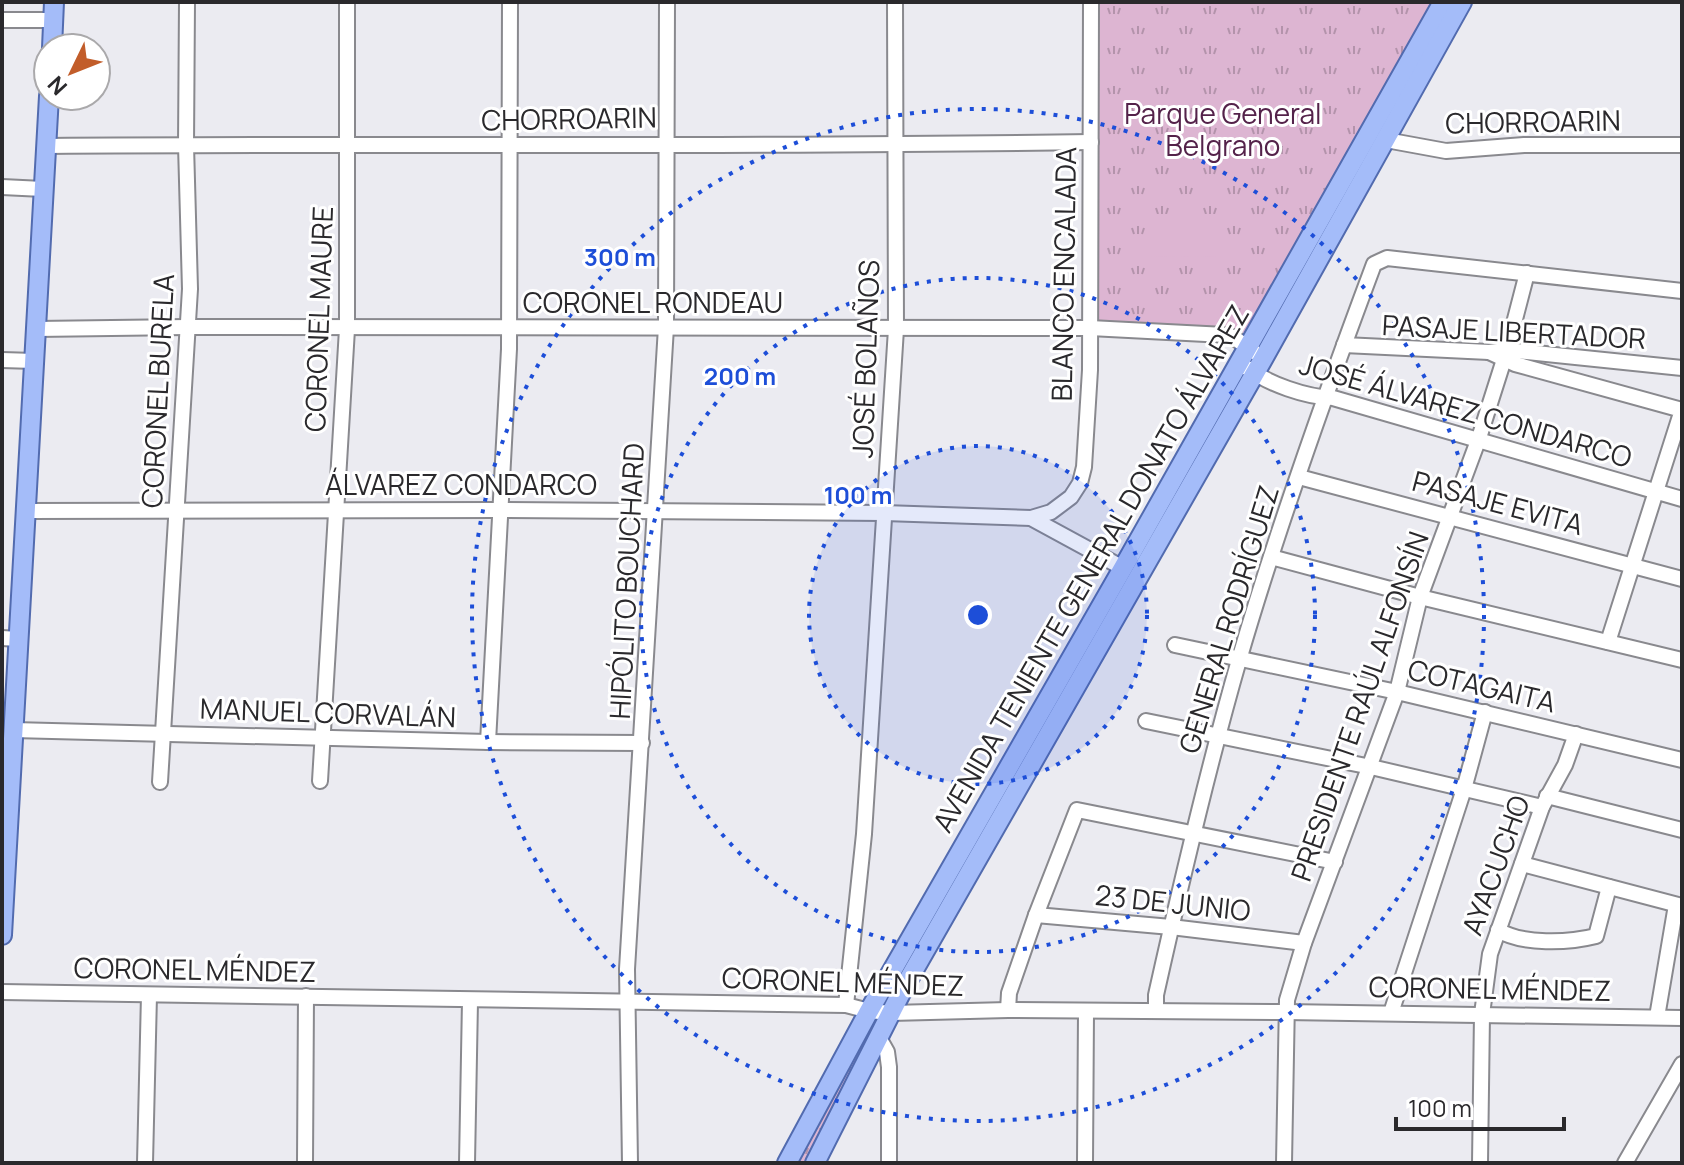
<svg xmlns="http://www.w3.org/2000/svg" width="1684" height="1165" viewBox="0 0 1684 1165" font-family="Manrope,sans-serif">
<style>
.grass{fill:url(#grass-tufts)}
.pitch{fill:#ddb5d2}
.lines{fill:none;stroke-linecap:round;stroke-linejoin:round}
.minor-casing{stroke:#89898e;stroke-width:18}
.major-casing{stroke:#526baf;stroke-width:22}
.minor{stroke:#fff;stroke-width:14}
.major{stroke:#a4bcf9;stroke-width:18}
.ring{fill:none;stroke:#1d4ed8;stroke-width:4;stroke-dasharray:4 8}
.labels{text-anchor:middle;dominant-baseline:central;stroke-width:6;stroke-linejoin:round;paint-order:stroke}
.park-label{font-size:28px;fill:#54224a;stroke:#fff}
.street-label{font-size:28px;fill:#2a292c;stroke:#fff}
.centre{fill:#1d4ed8;stroke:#fff;stroke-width:4}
.ring-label{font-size:24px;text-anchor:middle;font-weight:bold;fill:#1d4ed8;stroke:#fff;stroke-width:6;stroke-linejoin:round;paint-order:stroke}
</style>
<defs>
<pattern id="grass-tufts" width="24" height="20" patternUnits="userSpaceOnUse" patternTransform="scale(2)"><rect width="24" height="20" fill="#ddb5d2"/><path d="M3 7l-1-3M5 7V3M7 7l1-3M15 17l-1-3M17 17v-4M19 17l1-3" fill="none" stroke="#b393ab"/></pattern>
</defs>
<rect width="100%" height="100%" fill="#ebebf1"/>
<g class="grass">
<polygon points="1097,2 1439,2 1250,333 1095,322"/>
<polygon points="867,1029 870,1033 804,1163 795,1163"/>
</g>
<polygon class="pitch" points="1150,214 1222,214 1222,257 1150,256"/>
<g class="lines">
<g class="minor-casing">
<g id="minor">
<polyline points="2,20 53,20"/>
<polyline points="1386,140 1446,151 1524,145 1682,145"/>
<path d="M47,146C395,143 743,148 1091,142"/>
<polyline points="2,187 43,189"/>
<polyline points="36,329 187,327 1090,328 1225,335 1233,337 1254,352"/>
<polyline points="1344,345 1489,352 1507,350 1682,368"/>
<polyline points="1489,352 1515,364 1682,410 1608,642"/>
<polyline points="2,360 34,361"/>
<path d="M1247,368C1269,384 1305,397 1333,398L1682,499"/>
<polyline points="1299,477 1682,579"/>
<polyline points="26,511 498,510 884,513 1031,518 1123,568"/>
<polyline points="1031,518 1051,512 1071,497 1080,483 1084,467 1090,370 1091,2"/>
<polyline points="1271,557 1420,597 1682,660"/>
<polyline points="2,638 18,639"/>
<polyline points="1175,645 1397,692 1682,760"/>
<polyline points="1146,721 1371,767 1542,807"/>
<polyline points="13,730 488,742 642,743"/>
<polyline points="488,742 509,349 510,2"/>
<polyline points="320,781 347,329 347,2"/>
<polyline points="160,782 190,289 186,145 187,2"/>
<polyline points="1547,796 1682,830"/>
<polyline points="1522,864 1682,906"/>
<polyline points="1036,915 1171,927 1304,943"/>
<path d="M1498,930C1523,945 1568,943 1596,936L1609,887"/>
<polyline points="2,992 846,1005 869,1011 891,1013 1008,1010 1285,1012 1682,1018"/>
<polyline points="846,1005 864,834 896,329 895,2"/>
<polyline points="1008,1010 1009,993 1036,915 1077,810 1335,862"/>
<path d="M1156,1011V995C1181,883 1207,771 1239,660C1278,526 1325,395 1374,264L1387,258L1682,291"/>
<polyline points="1391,1013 1464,789 1485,712"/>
<polyline points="1657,1017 1676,905"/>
<polyline points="878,1036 887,1052 889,1067 889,1163"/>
<polyline points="145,1163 149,995"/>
<polyline points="305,1163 306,996"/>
<polyline points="467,1163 470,1001"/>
<polyline points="630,1163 627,969 666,327 667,2"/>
<polyline points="1085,1163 1086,1012"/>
<polyline points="1284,1163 1287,1000 1304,943 1397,692 1420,597 1479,438 1507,350 1527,273"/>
<polyline points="1480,1163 1482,1014 1490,954 1542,807 1565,765 1576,734"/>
<polyline points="1625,1163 1682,1064"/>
</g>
</g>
<g class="major-casing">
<g id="major">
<polyline points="52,48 54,2"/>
<polyline points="2,935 49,96"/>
<polyline points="787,1163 869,1011 1123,568 1443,2"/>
<polyline points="815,1163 903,989 1263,359 1462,2"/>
</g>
</g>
<use href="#minor" class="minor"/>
<use href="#major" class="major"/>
</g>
<circle cx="978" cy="615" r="169" fill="#1d4ed8" fill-opacity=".12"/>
<g class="ring">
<circle cx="978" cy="615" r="169"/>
<circle cx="978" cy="615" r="337"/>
<circle cx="978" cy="615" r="506"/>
</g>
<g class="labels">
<g class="park-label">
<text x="1223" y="113">Parque General<tspan x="1223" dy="32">Belgrano</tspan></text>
</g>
<g class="street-label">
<text transform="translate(569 118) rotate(-1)">CHORROARIN</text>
<text transform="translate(1533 121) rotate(-1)">CHORROARIN</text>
<text transform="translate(1063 274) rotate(-89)">BLANCO ENCALADA</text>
<text x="653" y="302">CORONEL RONDEAU</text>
<text transform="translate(318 319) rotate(-88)">CORONEL MAURE</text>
<text transform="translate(1514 331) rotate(3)">PASAJE LIBERTADOR</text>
<text transform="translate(865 359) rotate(-88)">JOSÉ BOLAÑOS</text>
<text transform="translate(157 391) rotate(-87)">CORONEL BURELA</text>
<text transform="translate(1466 410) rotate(16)">JOSÉ ÁLVAREZ CONDARCO</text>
<text x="461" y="484">ÁLVAREZ CONDARCO</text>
<text transform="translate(1498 502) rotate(15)">PASAJE EVITA</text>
<text transform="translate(1090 568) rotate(-60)">AVENIDA TENIENTE GENERAL DONATO ÁLVAREZ</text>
<text transform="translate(626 581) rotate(-87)">HIPÓLITO BOUCHARD</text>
<text transform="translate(1228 619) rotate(-73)">GENERAL RODRÍGUEZ</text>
<text transform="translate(1482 685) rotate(13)">COTAGAITA</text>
<text transform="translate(1359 706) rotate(-71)">PRESIDENTE RAÚL ALFONSÍN</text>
<text transform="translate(328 712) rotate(2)">MANUEL CORVALÁN</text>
<text transform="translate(1495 865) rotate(-70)">AYACUCHO</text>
<text transform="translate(1173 902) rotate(6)">23 DE JUNIO</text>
<text transform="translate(195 969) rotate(1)">CORONEL MÉNDEZ</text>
<text transform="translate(843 981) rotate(2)">CORONEL MÉNDEZ</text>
<text transform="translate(1490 988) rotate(1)">CORONEL MÉNDEZ</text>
</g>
</g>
<circle cx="978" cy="615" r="12" class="centre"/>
<g class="ring-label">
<text x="620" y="266">300 m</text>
<text x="740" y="385">200 m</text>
<text x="858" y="504">100 m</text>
</g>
<rect width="1684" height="1165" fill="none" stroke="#2a292c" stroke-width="8"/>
<g transform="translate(72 72) rotate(227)"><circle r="38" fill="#ffffff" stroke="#aaa9ab" stroke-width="2"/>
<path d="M0-6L14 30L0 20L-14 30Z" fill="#c25d2a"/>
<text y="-12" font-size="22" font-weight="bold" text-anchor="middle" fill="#2a292c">N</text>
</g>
<path d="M1396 1117v12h168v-12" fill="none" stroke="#2a292c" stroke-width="4"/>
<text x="1408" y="1117" font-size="24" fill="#2a292c" stroke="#ffffff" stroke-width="6" paint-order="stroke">100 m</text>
</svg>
